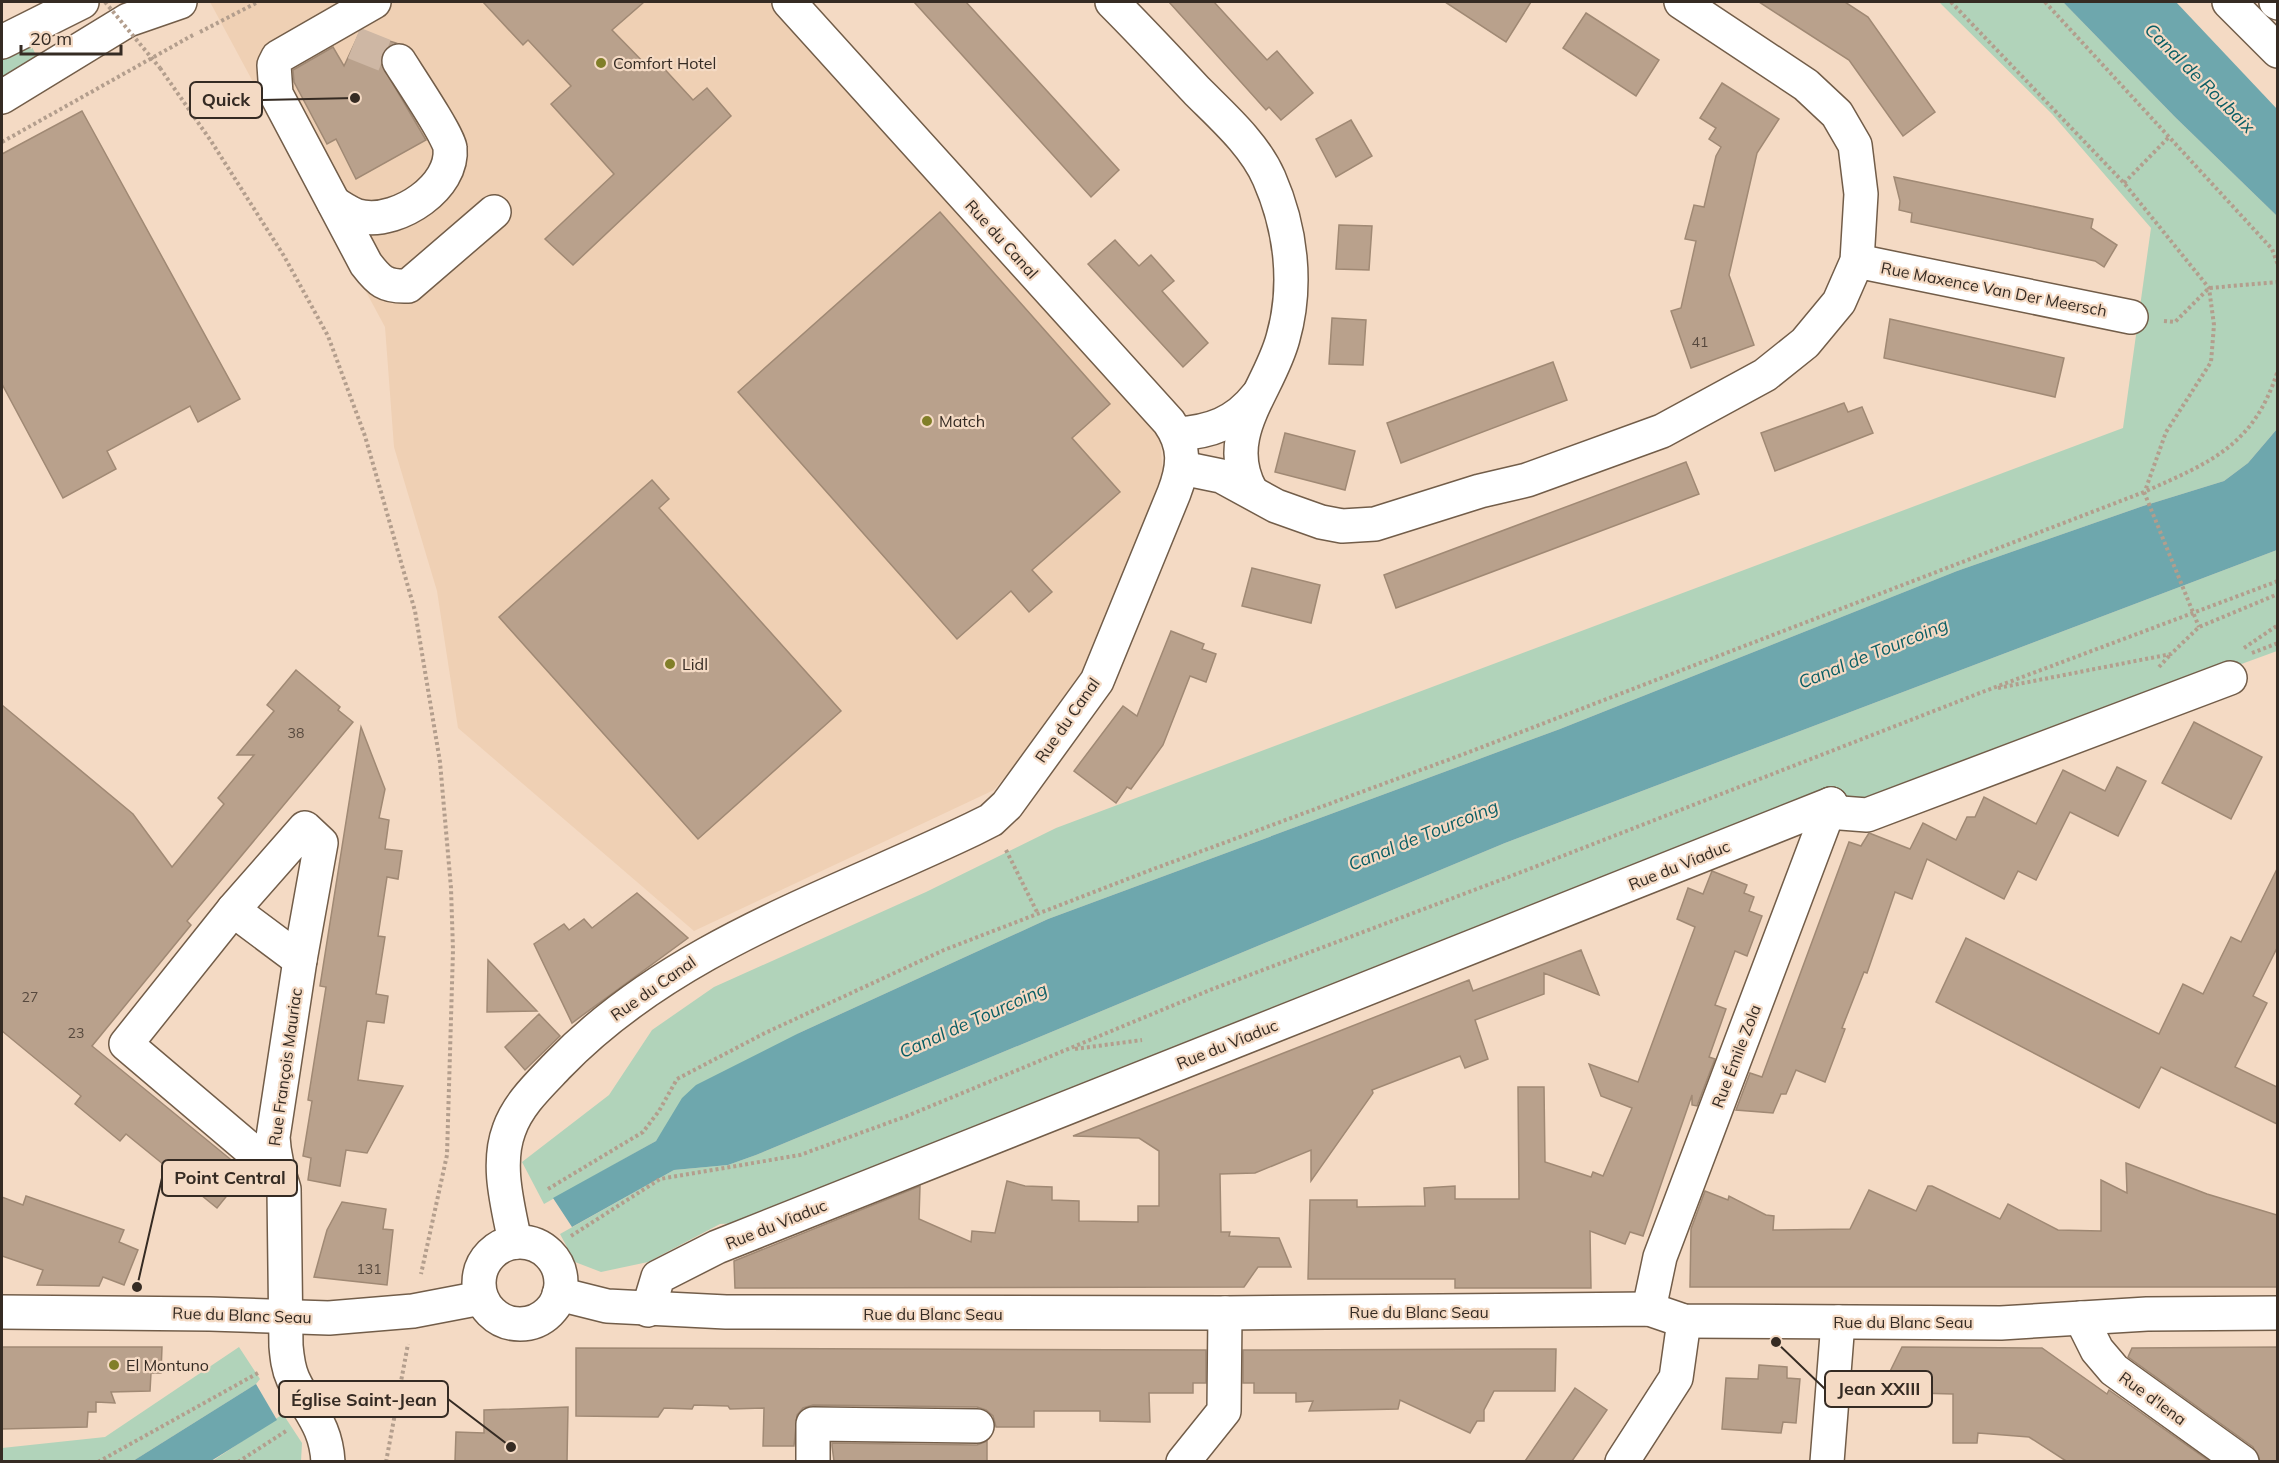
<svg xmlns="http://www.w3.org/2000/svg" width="2279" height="1463" viewBox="0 0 2279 1463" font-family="Mulish,sans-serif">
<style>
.built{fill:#efd0b4}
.green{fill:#b1d3ba}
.water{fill:#6ea7ad}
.building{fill:#b9a18c;stroke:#a08974;stroke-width:1.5}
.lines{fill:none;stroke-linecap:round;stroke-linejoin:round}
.minor-tunnel{stroke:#ceb7a4;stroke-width:33;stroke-dasharray:33 16;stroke-linecap:butt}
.minor-casing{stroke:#725d49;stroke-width:36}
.major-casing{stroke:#725d49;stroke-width:36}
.highway-casing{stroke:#725d49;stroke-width:36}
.path{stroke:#b39e8d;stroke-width:4;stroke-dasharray:3 3;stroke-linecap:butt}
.minor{stroke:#fff;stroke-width:33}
.major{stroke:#fff;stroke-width:33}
.highway{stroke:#fff;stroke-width:33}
.path-bridge{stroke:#b39e8d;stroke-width:4;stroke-dasharray:3 3;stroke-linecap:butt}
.poi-dot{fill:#817f28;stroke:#f4dac4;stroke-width:2}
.labels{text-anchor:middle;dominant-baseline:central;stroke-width:4.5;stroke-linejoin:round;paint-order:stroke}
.number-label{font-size:14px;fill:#56483d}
.poi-label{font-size:16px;fill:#352b23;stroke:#f4dac4;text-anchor:start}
.street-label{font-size:16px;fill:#352b23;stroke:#f4dac4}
.water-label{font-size:18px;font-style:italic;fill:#0a5e65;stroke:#f4dac4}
.leader{fill:none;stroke:#352b23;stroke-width:2}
.callout-dot{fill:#352b23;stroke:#f4dac4;stroke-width:2}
.callout{fill:#f4dac4;stroke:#352b23;stroke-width:2}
.callout-label{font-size:18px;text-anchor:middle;font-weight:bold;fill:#352b23}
</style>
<rect width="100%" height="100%" fill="#f4dac4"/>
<polygon class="built" points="210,2 777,2 1138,403 1160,438 1163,476 1090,675 994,790 694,931 458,728 437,591 394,447 385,327"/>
<g class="green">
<polygon points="1939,2 2063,2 2175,117 2277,216 2277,429 2248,463 2224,481 2143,506 1957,571 1560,729 1048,919 799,1033 669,1122 656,1141 544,1204 522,1162 609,1095 652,1030 714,987 926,892 1056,828 2123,428 2151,228 2052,114"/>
<polygon points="31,45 37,57 2,78 2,60"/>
<polygon points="2277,550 2277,651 1856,805 761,1222 720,1224 648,1262 601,1272 575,1262 560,1234 674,1170 728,1165 756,1155 1505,843"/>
<polygon points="239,1347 260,1379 256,1384 133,1461 2,1461 2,1448 105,1437"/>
<polygon points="283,1414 302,1443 301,1461 211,1462"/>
</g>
<g class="water">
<polygon points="2063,2 2176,2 2277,109 2277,216 2175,117"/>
<polygon points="2277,429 2277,550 1505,843 756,1155 728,1165 674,1170 572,1227 553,1198 656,1141 682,1098 696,1085 799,1033 1048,919 1560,729 1957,571 2143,506 2224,481 2248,463"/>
<polygon points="256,1384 277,1420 211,1461 133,1461"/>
</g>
<g class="building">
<polygon points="483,2 644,2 612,30 650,69 658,62 693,100 707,88 731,116 573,265 545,239 614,174 551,104 571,86 528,40 523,45"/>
<polygon points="914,2 966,2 1119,170 1091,197"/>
<polygon points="1169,2 1214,2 1267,60 1277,51 1313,93 1281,120 1269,107 1266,110"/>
<polygon points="1445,2 1531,2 1506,42"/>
<polygon points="1759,2 1845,2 1868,17 1935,112 1903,136 1849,60"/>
<polygon points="1586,13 1659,60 1636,96 1563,48"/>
<polygon points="360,32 396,43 383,52 380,62 426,140 356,179 336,139 327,144 294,82 293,70 333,47 344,66"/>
<polygon points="1722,83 1779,119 1757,153 1729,275 1754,345 1691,368 1671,311 1681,308 1696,241 1685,239 1694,205 1704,207 1716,156 1721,147 1709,139 1716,128 1700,118"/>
<polygon points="82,111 240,399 198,422 190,406 107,451 116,469 63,498 2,384 2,154"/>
<polygon points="1351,120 1372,156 1336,177 1316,139"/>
<polygon points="1894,177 2093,219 2091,228 2117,245 2104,267 2095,261 1911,222 1912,213 1899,210 1900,201"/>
<polygon points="940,212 1110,404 1072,438 1120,492 1032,570 1052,592 1029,612 1011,591 957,639 738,392"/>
<polygon points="1339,225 1372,226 1369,270 1336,269"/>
<polygon points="1115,240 1139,266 1151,255 1174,281 1162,291 1208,343 1183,367 1088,264"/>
<polygon points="1332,318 1366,320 1363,365 1329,364"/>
<polygon points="1890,319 2064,358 2055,397 1884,358"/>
<polygon points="1553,362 1567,400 1401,463 1387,423"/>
<polygon points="1844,403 1848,412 1862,407 1873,433 1775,471 1761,433"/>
<polygon points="1285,433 1355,451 1345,490 1275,472"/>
<polygon points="1686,462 1699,494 1396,608 1384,575"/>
<polygon points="652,480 669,499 659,508 841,711 698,839 499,617"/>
<polygon points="1252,568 1320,585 1311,623 1242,606"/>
<polygon points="1171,631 1204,644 1202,649 1216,654 1206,682 1190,676 1163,745 1131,789 1127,787 1116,803 1074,771 1123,706 1137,716"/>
<polygon points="296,670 340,707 338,710 353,722 187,921 191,925 92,1046 246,1172 217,1208 126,1134 120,1141 75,1104 81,1096 2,1031 2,705 133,814 172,867 224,804 218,798 254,755 237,755 274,711 267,705"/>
<polygon points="2194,722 2262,757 2231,819 2162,783"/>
<polygon points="361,727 385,789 379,818 389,820 385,849 402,851 398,879 387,877 378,936 385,937 376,994 388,996 384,1023 367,1021 358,1080 403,1086 367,1153 346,1150 340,1186 308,1180 311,1158 303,1156 312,1101 308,1100 326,987 320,986"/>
<polygon points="2117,767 2146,781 2118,836 2070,812 2036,880 2018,871 2004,899 1927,859 1912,899 1895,892 1867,973 1864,972 1842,1028 1845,1029 1825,1082 1796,1070 1786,1094 1781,1094 1773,1113 1736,1110 1750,1073 1762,1077 1849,842 1861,846 1869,833 1910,849 1923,823 1956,840 1967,817 1975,817 1984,797 2036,824 2063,770 2105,791"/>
<polygon points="2277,869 2277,948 2253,996 2267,1003 2235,1067 2277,1087 2277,1124 2161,1067 2139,1108 1936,1002 1966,938 2159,1034 2183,984 2203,994 2231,937 2241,942"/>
<polygon points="1712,871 1747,885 1744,893 1754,897 1749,911 1762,916 1747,956 1735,951 1715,1005 1726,1009 1709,1057 1715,1059 1697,1106 1692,1105 1692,1095 1643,1236 1630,1232 1625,1244 1590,1231 1591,1288 1455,1288 1455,1279 1308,1279 1310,1200 1357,1200 1357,1207 1425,1206 1424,1188 1455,1186 1455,1199 1519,1199 1518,1087 1544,1087 1545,1162 1591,1177 1593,1172 1603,1176 1632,1108 1601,1096 1589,1064 1638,1082 1695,927 1677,919 1688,888 1703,894"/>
<polygon points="637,893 688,938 572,1023 534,944 564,924 569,930 584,919 592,928"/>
<polygon points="1581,950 1599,995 1544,973 1544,994 1475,1020 1488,1059 1465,1068 1460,1056 1372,1090 1373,1093 1311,1181 1311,1150 1255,1173 1220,1174 1221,1232 1230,1232 1229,1236 1279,1238 1291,1267 1258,1267 1244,1287 735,1288 734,1261 920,1186 919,1219 971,1242 972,1231 995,1233 1007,1181 1025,1186 1052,1187 1052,1200 1079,1201 1079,1221 1138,1222 1138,1206 1159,1206 1159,1151 1139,1138 1073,1136 1469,980 1473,991"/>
<polygon points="488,960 537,1011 487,1012"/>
<polygon points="539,1014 560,1036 525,1070 505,1047"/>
<polygon points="2126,1163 2207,1194 2277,1215 2277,1287 1690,1287 1691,1229 1705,1191 1728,1200 1729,1196 1766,1215 1774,1216 1773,1230 1850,1229 1869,1190 1916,1211 1928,1186 1932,1186 2000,1219 2008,1204 2058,1230 2101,1231 2101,1180 2127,1193"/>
<polygon points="26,1196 124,1230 119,1242 138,1250 124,1285 103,1277 99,1286 37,1285 43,1270 2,1256 2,1197 23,1205"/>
<polygon points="342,1202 386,1209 383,1229 393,1230 387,1285 314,1277 327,1230"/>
<polygon points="2,1347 162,1347 161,1373 151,1373 150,1391 111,1392 115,1403 96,1402 96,1412 88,1412 87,1427 2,1429"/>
<polygon points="1902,1347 2042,1348 2107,1394 2109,1390 2209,1461 2066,1461 2029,1437 1978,1433 1977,1443 1953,1443 1953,1394 1880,1392"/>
<polygon points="2277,1347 2277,1461 2260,1461 2253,1447 2128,1357 2132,1348"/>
<polygon points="576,1348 1206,1350 1206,1383 1193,1383 1193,1393 1149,1393 1150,1422 1100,1421 1100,1411 1034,1411 1034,1427 996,1427 993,1416 986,1410 977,1407 813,1405 803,1408 797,1415 794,1446 763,1446 764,1408 730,1409 728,1406 694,1405 692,1409 664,1408 658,1417 576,1416"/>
<polygon points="1556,1349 1555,1391 1494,1391 1484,1410 1484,1421 1477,1421 1470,1433 1400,1400 1398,1409 1309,1411 1313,1401 1296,1402 1296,1393 1254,1393 1254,1383 1243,1383 1243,1350"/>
<polygon points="1759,1365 1787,1367 1787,1378 1800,1379 1796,1423 1783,1422 1781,1433 1722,1429 1726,1378 1758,1379"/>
<polygon points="1575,1388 1607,1410 1572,1461 1525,1461"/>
<polygon points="568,1407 567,1461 455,1461 456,1432 484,1433 484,1410"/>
<polygon points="987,1441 987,1461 834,1461 832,1446 832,1443 977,1445"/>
</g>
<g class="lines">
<polyline class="minor-tunnel" points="354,43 399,61"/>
<g class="minor-casing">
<g id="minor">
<path d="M374,2L278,57L274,65L276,94L366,264C379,281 385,287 408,286L494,212"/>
<path d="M1112,2C1141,31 1169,61 1197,91C1223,117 1254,144 1269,178C1291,228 1298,285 1283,338C1269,391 1220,435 1251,491"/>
<path d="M334,203C342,208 353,216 363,217C399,223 454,187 450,148C450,138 407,74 399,61"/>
<polyline points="1857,261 2131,317"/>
<path d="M1177,434C1210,432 1236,423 1257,396"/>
<polyline points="1182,468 1221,476 1276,506 1321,522 1342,526 1375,524 1480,491 1527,480 1662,431 1765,375 1805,343 1839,302 1857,261 1861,194 1855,145 1837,114 1806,85 1681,2"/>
<polyline points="1828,812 1867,815 2230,678"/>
<polyline points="233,910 300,960"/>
<path d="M279,1174L126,1044L233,910L305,828L321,843L300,960L273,1137C274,1156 278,1171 284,1189L286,1346C287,1357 288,1368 293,1379C307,1410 326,1424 328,1462"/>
<path d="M515,1242C508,1206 496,1165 509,1130C518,1104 539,1085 558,1065C671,948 829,898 973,829L991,820L1007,805L1097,681L1174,493C1184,467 1186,446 1169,422L789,2"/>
<circle cx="520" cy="1283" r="41"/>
<polyline points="559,1294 607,1306 726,1312 1225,1313 1649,1309 1684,1321 2001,1323 2147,1314 2278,1313"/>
<polyline points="1649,1309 1660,1257 1831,804"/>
<polyline points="648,1310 658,1277 717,1247 1831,804"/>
<polyline points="2,1312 210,1314 329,1318 413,1311 481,1298"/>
<polyline points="2081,1318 2097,1350 2114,1370 2242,1462"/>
<polyline points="813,1462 813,1424 977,1426"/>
<polyline points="1183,1462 1224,1411 1225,1313"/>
<polyline points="1622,1462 1676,1378 1684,1321"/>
<polyline points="1827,1462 1838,1322"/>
</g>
</g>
<g class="major-casing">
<g id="major">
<polyline points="2,42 82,2"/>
<polyline points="2,97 128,20 180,2"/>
</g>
</g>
<g class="highway-casing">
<g id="highway">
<polyline points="2229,2 2278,51"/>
<polyline points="2276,2 2278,3"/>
</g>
</g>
<g class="path">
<polyline points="1951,2 2124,183 2209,288 2214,325 2211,362 2166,432 2145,491"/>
<polyline points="2045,2 2272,249 2278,265"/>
<polyline points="200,32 258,2"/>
<polyline points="160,68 211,141 284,256 328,336 365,436 415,611 440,762 451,888 453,950 447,1155 421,1274"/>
<polyline points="2,142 193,35"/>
<polyline points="2124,183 2169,137"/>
<polyline points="2164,321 2175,322 2209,288 2278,282"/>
<polyline points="2244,648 2278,625"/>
<polyline points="2252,653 2278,643"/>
<polyline points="2159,667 2170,655"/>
<polyline points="1998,688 2171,654 2199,627 2278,594"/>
<polyline points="1006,850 1038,914"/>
<polyline points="1075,1049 1142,1040"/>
<path d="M548,1189L643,1132L659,1111L677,1079L765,1033L944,950L1156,868L1464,754L2144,492C2211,462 2254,446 2278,370"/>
<polyline points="571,1236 660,1179 800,1155 907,1116 1210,990 1519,873 1985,691 2278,581"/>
<polyline points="98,1462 258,1373"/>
<polyline points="238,1462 286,1431"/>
<polyline points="386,1462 408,1344"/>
</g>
<use href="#minor" class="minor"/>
<use href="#major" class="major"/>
<use href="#highway" class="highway"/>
<g class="path-bridge">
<polyline points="105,2 160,68"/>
<polyline points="2144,492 2199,627"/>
</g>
</g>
<g class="poi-dot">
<circle cx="601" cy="63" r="6"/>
<circle cx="927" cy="421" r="6"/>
<circle cx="670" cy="664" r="6"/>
<circle cx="114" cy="1365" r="6"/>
</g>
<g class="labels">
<g class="number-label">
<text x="1700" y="342">41</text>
<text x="296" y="733">38</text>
<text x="30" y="997">27</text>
<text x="76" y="1033">23</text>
<text x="369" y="1269">131</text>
</g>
<g class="poi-label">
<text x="613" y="63">Comfort Hotel</text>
<text x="939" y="421">Match</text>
<text x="682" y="664">Lidl</text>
<text x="126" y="1365">El Montuno</text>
</g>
<g class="street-label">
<text transform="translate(1002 239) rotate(48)">Rue du Canal</text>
<text transform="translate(1994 289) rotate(11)">Rue Maxence Van Der Meersch</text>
<text transform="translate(1067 720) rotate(-55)">Rue du Canal</text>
<text transform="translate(1679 865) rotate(-22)">Rue du Viaduc</text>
<text transform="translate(653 988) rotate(-35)">Rue du Canal</text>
<text transform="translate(1227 1044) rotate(-22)">Rue du Viaduc</text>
<text transform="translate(1736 1056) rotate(-69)">Rue Émile Zola</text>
<text transform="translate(285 1067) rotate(-82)">Rue François Mauriac</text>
<text transform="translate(776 1224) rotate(-22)">Rue du Viaduc</text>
<text x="1419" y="1312">Rue du Blanc Seau</text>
<text x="933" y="1314">Rue du Blanc Seau</text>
<text transform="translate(242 1315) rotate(2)">Rue du Blanc Seau</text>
<text x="1903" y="1322">Rue du Blanc Seau</text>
<text transform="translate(2153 1398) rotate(36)">Rue d'Iena</text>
</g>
<g class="water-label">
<text transform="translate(2200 78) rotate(45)">Canal de Roubaix</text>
<text transform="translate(1873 653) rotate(-22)">Canal de Tourcoing</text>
<text transform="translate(1423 835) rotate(-22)">Canal de Tourcoing</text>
<text transform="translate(973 1020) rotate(-24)">Canal de Tourcoing</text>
</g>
</g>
<path class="leader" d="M355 98L262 100M137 1287L162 1178M1776 1342L1825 1389M511 1447L448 1399"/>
<g class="callout-dot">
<circle cx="355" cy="98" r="6"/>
<circle cx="137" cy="1287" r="6"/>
<circle cx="1776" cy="1342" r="6"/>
<circle cx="511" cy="1447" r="6"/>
</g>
<g class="callout">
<rect x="190" y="82" width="72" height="36" rx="6"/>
<rect x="162" y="1160" width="135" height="36" rx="6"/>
<rect x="1825" y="1371" width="107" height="36" rx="6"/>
<rect x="279" y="1381" width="169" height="36" rx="6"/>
</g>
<g class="callout-label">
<text x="226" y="106">Quick</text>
<text x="230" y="1184">Point Central</text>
<text x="1879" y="1395">Jean XXIII</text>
<text x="364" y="1406">Église Saint-Jean</text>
</g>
<rect width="2279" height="1463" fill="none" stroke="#352b23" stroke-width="6"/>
<path d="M21 45v9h100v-9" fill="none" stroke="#352b23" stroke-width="3"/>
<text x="30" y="45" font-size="18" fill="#352b23" stroke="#f4dac4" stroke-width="4.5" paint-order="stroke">20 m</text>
</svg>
